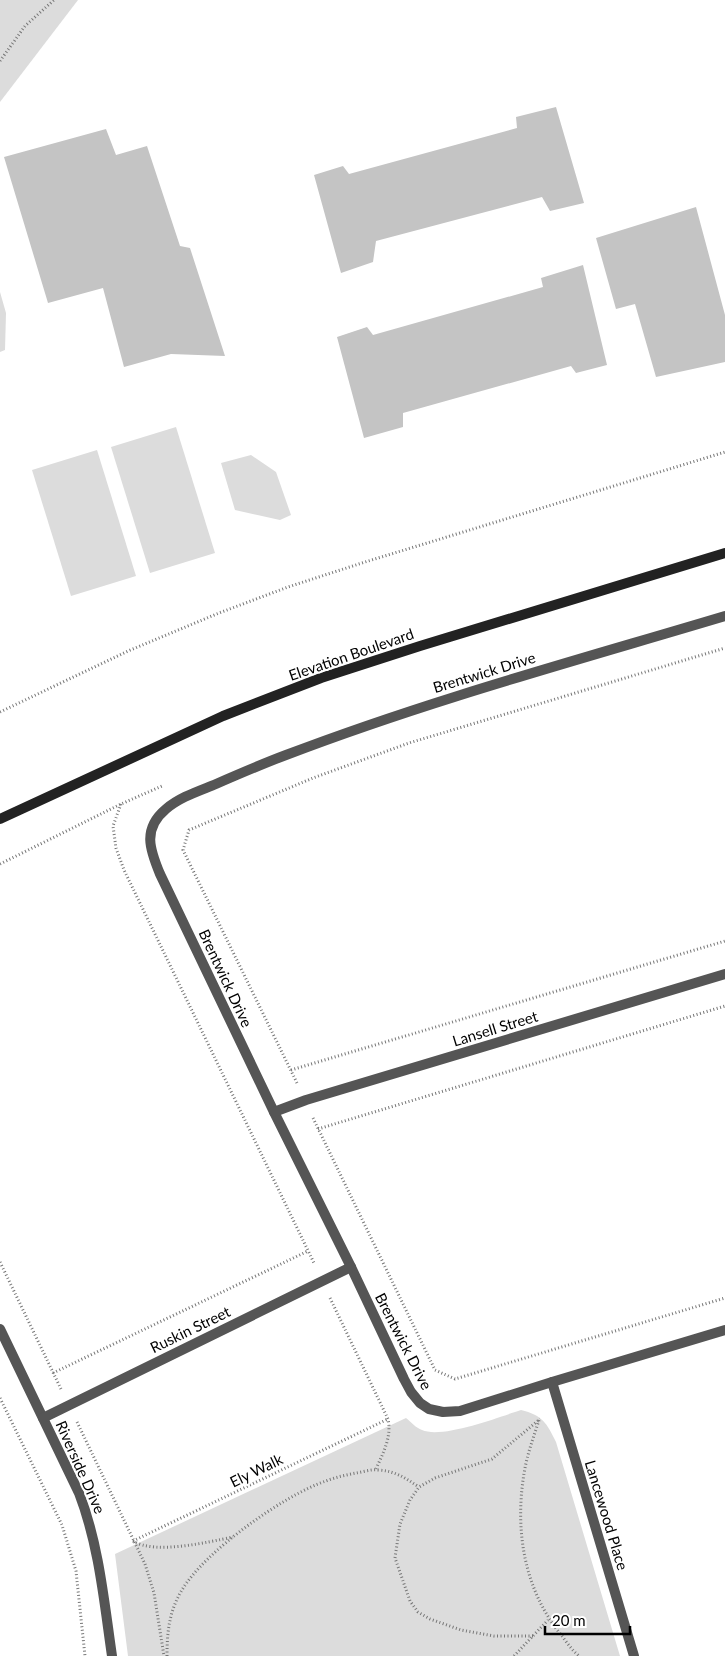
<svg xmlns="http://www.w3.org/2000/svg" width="725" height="1656" viewBox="0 0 725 1656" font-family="Lato,sans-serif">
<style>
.green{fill:#dcdcdc}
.building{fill:#c4c4c4}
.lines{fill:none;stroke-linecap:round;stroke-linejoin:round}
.path{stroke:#777;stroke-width:3;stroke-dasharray:1 2.5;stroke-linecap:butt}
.street{stroke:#555;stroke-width:10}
.secondary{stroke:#222;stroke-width:10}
.labels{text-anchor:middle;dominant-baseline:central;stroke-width:4;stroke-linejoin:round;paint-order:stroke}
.street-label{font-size:15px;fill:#000;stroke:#fff}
</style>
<rect width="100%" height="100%" fill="#fff"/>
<g class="green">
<polygon points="0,0 78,0 0,102"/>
<polygon points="0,292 6,313 5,350 0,352"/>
<polygon points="176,427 215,553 150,573 111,447"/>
<polygon points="97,450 136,576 71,596 32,470"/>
<polygon points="251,455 276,472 291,515 280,520 235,510 221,463"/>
<path d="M521,1410C542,1415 547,1423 556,1442L620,1656H128L115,1554L406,1418C411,1422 416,1428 422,1430C442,1439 499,1417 521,1410Z"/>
</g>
<g class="building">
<polygon points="556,107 584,203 550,211 542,197 376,241 373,262 341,273 314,175 343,166 349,174 517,128 516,117"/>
<polygon points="106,129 116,155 147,146 180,246 190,248 225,356 171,354 124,367 103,288 48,303 4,157"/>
<polygon points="696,207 725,315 725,362 656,377 635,304 616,309 596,238"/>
<polygon points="583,265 607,365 576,373 571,366 403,413 403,427 364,438 337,337 367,327 373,335 543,287 541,278"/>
</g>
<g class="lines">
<g class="path">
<polyline points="0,61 25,26 54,0"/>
<polyline points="0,712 128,651 219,613 288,587 365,562 725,452"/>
<polyline points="121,804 113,826 116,848 124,870 314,1263"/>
<polyline points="0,864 121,804 162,786"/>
<polyline points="291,1070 725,941"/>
<polyline points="297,1083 183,850 189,830 313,778 409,743 725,648"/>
<polyline points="313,1118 435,1370 455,1379 725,1298"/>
<polyline points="318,1129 725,1006"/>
<polyline points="0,1262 61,1389"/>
<path d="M330,1298L388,1419C392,1437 383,1453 376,1469"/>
<polyline points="53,1373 308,1251"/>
<polyline points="0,1398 62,1525 76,1571 85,1656"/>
<path d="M539,1420C534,1436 528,1452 525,1468C514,1527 523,1589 562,1636C567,1643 572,1650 579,1656"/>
<polyline points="77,1422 145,1564 154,1593 164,1656"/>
<polyline points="133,1541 388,1419"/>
<path d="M133,1541C155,1555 208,1542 233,1537"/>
<polyline points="533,1636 494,1636 461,1630 430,1619 418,1612 410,1601 395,1558 400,1524 410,1500 419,1487 435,1478 492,1459 540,1419"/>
<path d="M167,1656C167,1633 169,1611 182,1590C204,1552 284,1495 326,1481C336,1477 346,1475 356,1473C363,1472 371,1469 378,1470C396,1471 405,1478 419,1487"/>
<polyline points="514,1656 548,1620"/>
</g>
<g class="street">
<path d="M725,616C578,660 430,700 286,755C262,764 239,774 216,784C199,791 180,797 166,809C142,829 150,850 160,874L274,1112L351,1267L404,1379L411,1392L420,1403L429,1409L443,1412L460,1411L552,1382L725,1330"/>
<polyline points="274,1112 306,1100 725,974"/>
<path d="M0,1329L79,1493C99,1545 104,1601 112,1656"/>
<polyline points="552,1382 634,1656"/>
<polyline points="43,1418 351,1267"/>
</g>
<polyline class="secondary" points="0,819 223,716 321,678 420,646 725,553"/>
</g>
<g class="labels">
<g class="street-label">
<text transform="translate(351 654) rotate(-19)">Elevation Boulevard</text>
<text transform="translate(484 672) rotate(-17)">Brentwick Drive</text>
<text transform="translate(226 978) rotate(65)">Brentwick Drive</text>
<text transform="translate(495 1028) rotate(-17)">Lansell Street</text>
<text transform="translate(190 1329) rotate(-26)">Ruskin Street</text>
<text transform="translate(404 1341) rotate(63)">Brentwick Drive</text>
<text transform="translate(81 1467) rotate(66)">Riverside Drive</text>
<text transform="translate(256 1470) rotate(-26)">Ely Walk</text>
<text transform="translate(607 1515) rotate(73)">Lancewood Place</text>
</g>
</g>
<path d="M545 1626v8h85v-8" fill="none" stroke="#000000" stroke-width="2.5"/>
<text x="552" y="1626" font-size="15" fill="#000000" stroke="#ffffff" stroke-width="4" paint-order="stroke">20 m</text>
</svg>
